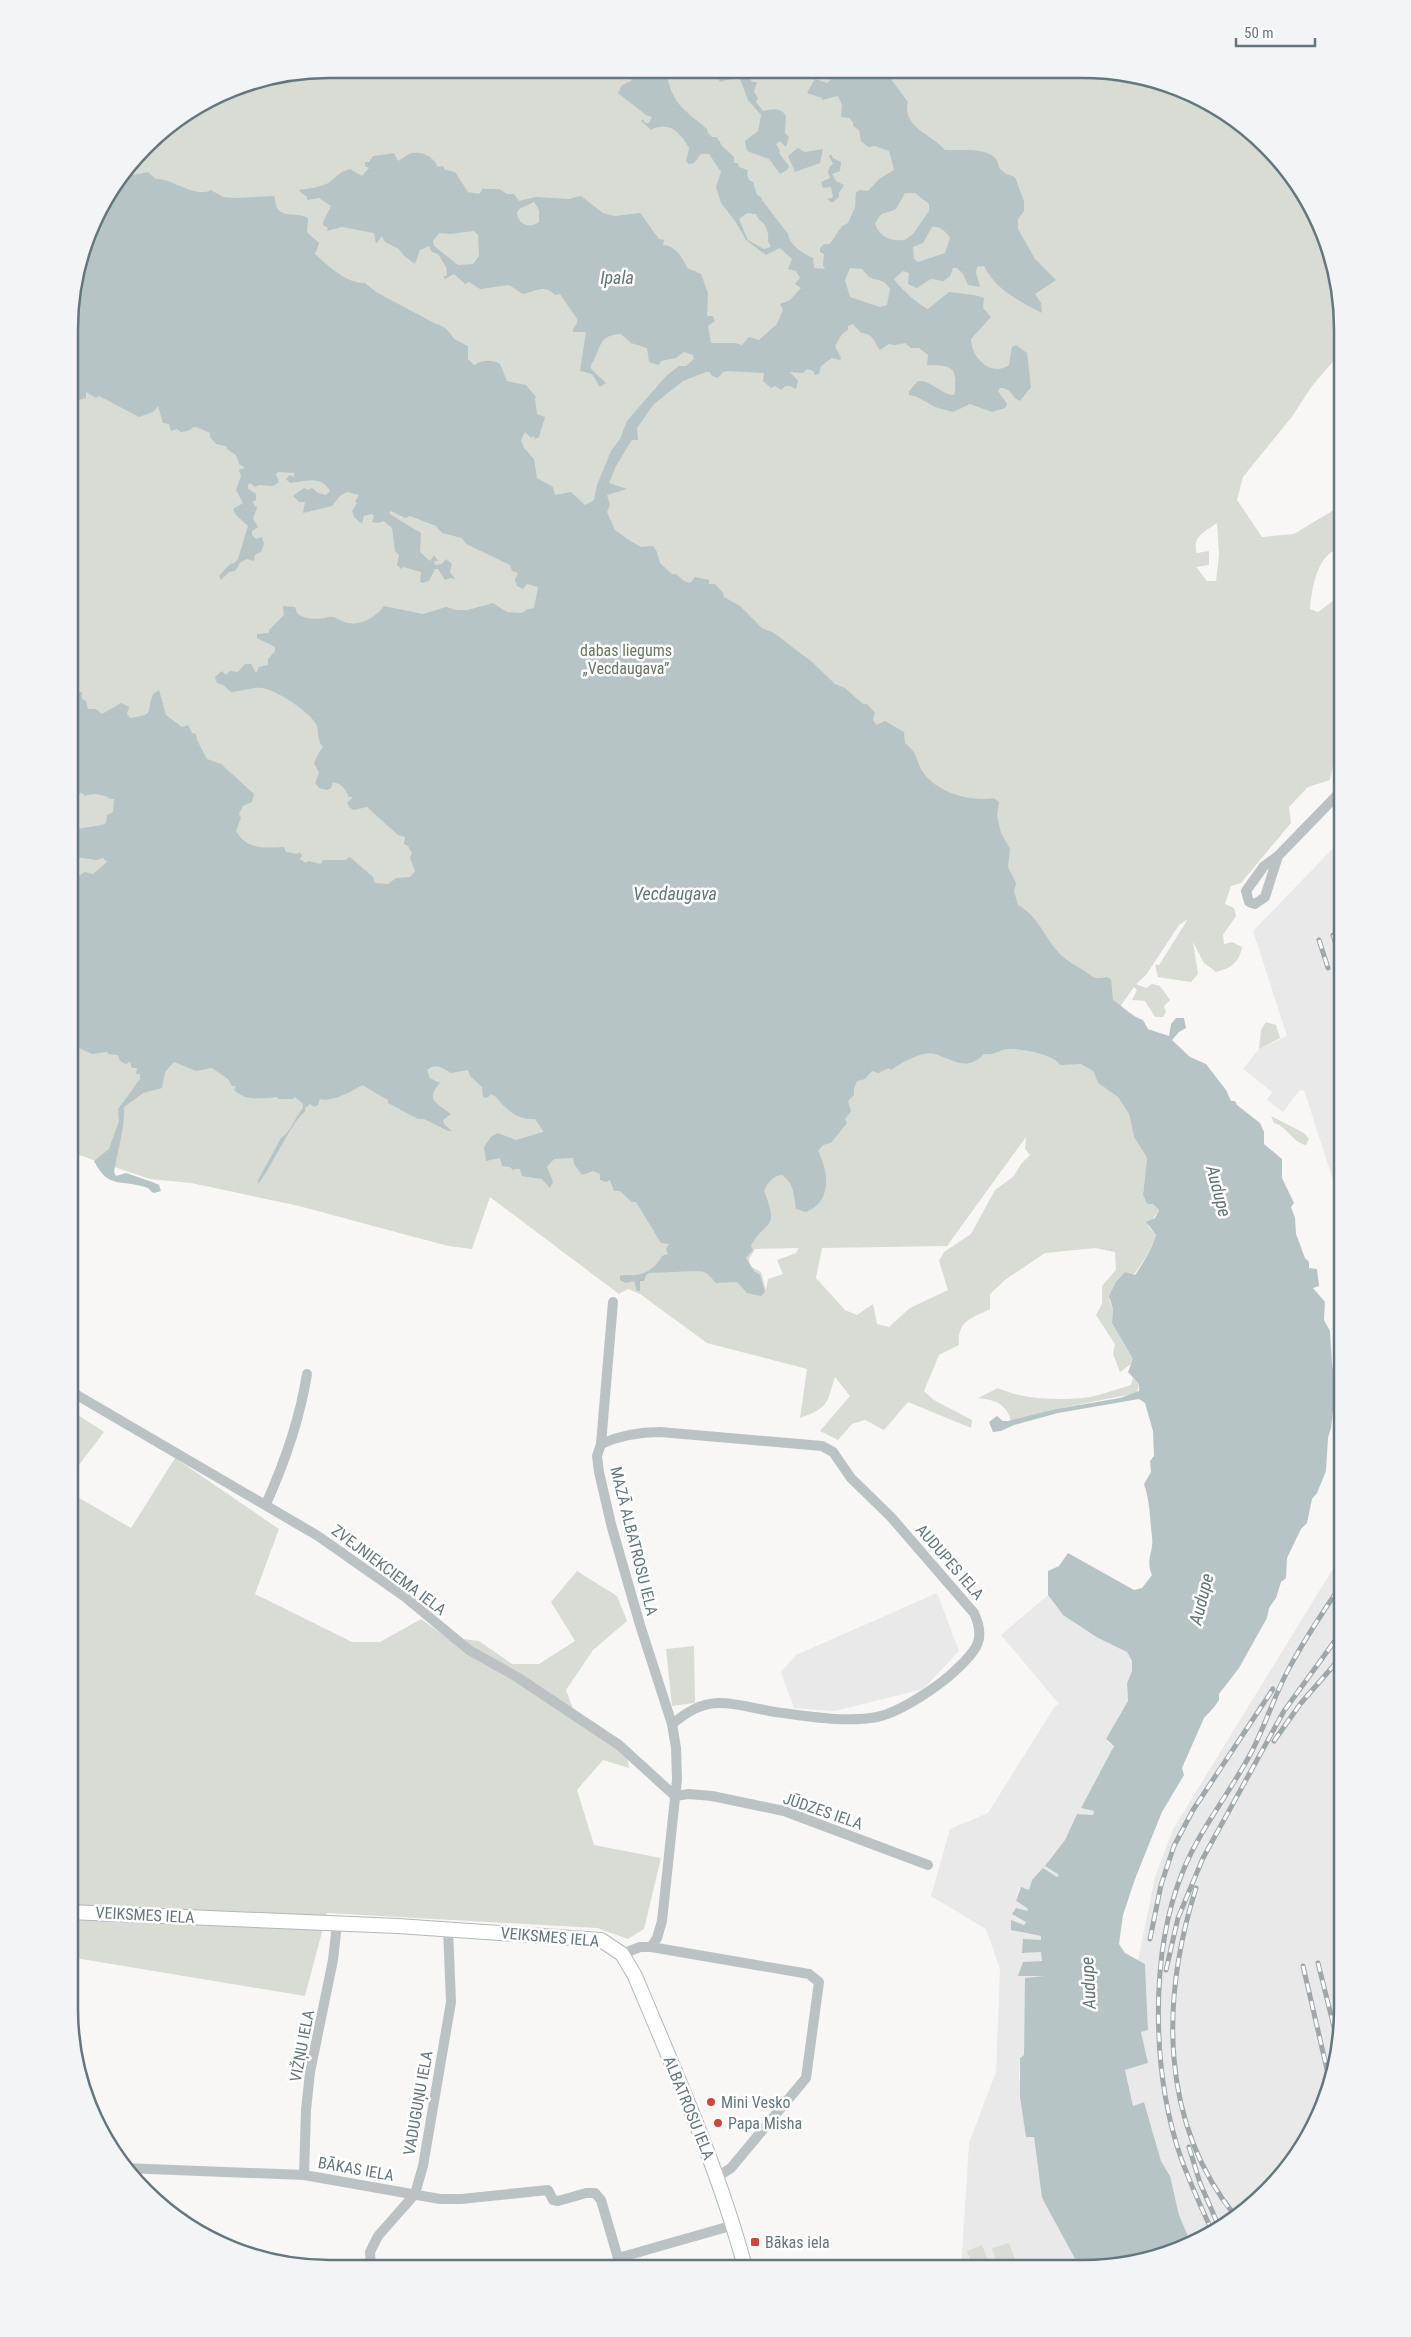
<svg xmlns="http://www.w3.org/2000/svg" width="1411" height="2337" viewBox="0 0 1411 2337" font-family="'Roboto Condensed',sans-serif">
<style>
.built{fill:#e8e9e8}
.green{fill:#d8dcd4;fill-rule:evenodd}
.water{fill:#b6c4c6;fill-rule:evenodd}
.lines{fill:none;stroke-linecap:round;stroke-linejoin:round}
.secondary-casing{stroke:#b1b8bb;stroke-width:16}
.minor{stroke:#bcc2c4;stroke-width:10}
.secondary{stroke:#fff;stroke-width:14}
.rail-casing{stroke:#9fa7ab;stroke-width:5}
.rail{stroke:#fff;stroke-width:3;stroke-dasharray:9;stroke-linecap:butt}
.poi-dot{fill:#d64437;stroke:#fff;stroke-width:2}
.labels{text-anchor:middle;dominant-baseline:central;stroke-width:5;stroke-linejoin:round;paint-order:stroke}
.park-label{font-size:16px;fill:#697663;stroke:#fff}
.street-label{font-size:16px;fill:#65777e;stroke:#fff}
.poi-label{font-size:16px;fill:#65777e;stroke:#fff;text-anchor:start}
.water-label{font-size:18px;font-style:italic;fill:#607678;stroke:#fff}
.rim{fill:none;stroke:#65777e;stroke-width:2.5}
</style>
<rect width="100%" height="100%" fill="#f8f7f5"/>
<g class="built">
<polygon points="1342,839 1342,1208 1304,1090 1299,1091 1283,1112 1267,1100 1272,1092 1243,1069 1259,1049 1287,1036 1253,931"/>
<polygon points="1342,1554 1342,2026 1323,2108 1289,2166 1240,2215 1191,2243 1179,2215 1170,2176 1161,2161 1144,2102 1133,2106 1125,2070 1148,2063 1141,2032 1148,2029 1145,1964 1138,1960 1155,1877 1173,1829"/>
<polygon points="937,1593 959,1651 923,1689 834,1711 794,1708 781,1672 796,1655"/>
<polygon points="1048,1595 1063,1615 1098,1638 1127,1652 1132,1661 1132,1671 1127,1683 1128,1701 1106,1741 1114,1746 1081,1808 1095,1811 1093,1815 1077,1814 1065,1840 1045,1866 1059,1875 1057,1877 1045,1870 1032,1880 1029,1890 1019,1889 1016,1902 1028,1908 1025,1925 1011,1921 1023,1933 1041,1936 1041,1940 1023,1953 1042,1952 1042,1961 1018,1976 1045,1975 1045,1977 1026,1978 1024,2056 1020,2058 1019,2075 1026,2137 1034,2137 1042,2198 1080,2268 961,2268 969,2143 996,2072 1000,1969 986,1929 931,1896 950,1829 988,1813 1055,1706 1059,1704 1001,1635"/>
</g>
<g class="green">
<path d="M329,69L1117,71L1182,89L1241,123L1289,171L1323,229L1342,329V351L1312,386L1291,418L1243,477L1237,500L1262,537L1294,534L1342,505V548C1317,552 1312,588 1310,609L1318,612L1334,600L1342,576V730L1336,750L1339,755L1334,760L1330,780L1308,787L1289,807L1291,823L1241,883L1231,886L1225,904L1234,908L1236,916L1223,935L1224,944L1232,942L1242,947C1239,963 1231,968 1216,972L1204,963L1193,942L1198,974L1191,982L1158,977L1155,965H1159L1188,919L1179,925L1146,975L1136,984L1146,988L1152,984L1160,986L1170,1000L1164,1006L1166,1012L1163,1017H1155L1145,1001L1132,1000L1137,990L1134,987L1079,1064L1093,1071L1098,1083L1118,1097L1129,1114L1134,1137L1147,1158L1143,1195L1147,1204H1153L1159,1210L1148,1226L1156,1235C1145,1264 1132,1278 1109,1300L1113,1309L1112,1323L1133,1359L1134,1362L1120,1372L1113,1354L1115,1344L1096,1315L1102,1304V1286L1116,1270L1115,1252L1095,1248L1045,1253L1005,1280L990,1294V1309C971,1319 957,1320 959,1345L939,1355L924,1391L934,1400L972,1420L971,1428L908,1402L884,1430L865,1420L852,1424L838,1440L820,1431L850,1396L835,1377C826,1404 830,1407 800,1418L807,1369L707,1343L640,1294L628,1289L619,1294L490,1197L472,1249L448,1246L299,1206L191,1183L150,1179L70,1152L71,295L96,213L157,133L229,88ZM1217,523L1219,555L1216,581H1207L1196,567L1209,565V551L1197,553C1191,537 1206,531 1217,523ZM1026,1137L1025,1149L1030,1155L1021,1164L1014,1176L995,1190L971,1234L944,1252L939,1261L948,1290L910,1308L889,1327L877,1324L873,1304L857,1315L845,1310L816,1278L822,1248L947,1246ZM799,1248L796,1253L777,1260L783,1274L768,1279L766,1290L761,1272L750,1266L749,1259L755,1249Z"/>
<polygon points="1266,1022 1276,1025 1280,1038 1259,1049 1261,1030"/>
<path d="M1271,1116L1304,1133L1309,1139L1306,1145C1293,1143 1287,1126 1274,1123Z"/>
<path d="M1133,1378L1139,1384L1137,1393L1056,1409L1011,1421C1006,1403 995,1400 978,1398L998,1388C1023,1400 1062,1401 1090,1397C1103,1394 1117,1389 1131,1385Z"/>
<polygon points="70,1410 104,1432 69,1478"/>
<polygon points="175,1458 279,1529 255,1594 352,1642 380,1642 421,1619 446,1637 479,1641 512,1664 539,1664 575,1641 551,1602 577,1571 617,1596 627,1621 593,1650 566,1690 578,1722 627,1756 629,1768 603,1760 577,1790 594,1845 661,1858 644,1929 628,1939 597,1928 327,1913 305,1996 69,1957 69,1492 131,1528"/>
<polygon points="694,1646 695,1703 672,1706 666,1649"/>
<polygon points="1009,2243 1017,2265 999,2268 992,2248"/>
<polygon points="982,2245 991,2268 973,2268 967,2251"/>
</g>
<g class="water">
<path d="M629,70H666C671,104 684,109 707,129L708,133L712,137H717L722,146L734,157V163H738L739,167L748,170L747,174L749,180L753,182L757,195L761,197L762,200L788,234C790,246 804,254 813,258L814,268L825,269L823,265L824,254L820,252V248L824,244H830L842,226L848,223L855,207L856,192L860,190L868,191L879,179L894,170L889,151L875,146L868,147L861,141L859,130L853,126V122L849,118L841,117L842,105L838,96L822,100V98L807,93L815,79L827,83L833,78L827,71L821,77V73L813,70H884L908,102C901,126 933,136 945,150C961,151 998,145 999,168L1006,174L1015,177L1024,201V211L1018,219V229L1035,259L1056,280L1035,294L1041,303L1042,313C1018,300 997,291 984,266L977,267L976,272L980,287L968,285L963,274L957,268H953L950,276L944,281L931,279L917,288L908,284L909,273L903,271L894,279C899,287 920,306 928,309L949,292L974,295L984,298L983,308L991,317L971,339C971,357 991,378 1009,365L1012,347L1016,345L1027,353L1031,387L1020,401C1011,397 1012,388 1000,388L998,391L1007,404L1005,408L992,412L970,404L953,412L935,407L917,397L909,395V391L918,381C932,380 941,395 954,395C956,390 955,388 955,383C957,363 942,366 927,365L928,355L919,348H911L905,343L895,345L889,344L880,350C874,342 873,333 861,333L853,324L848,326V330L842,334L835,346L841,358L840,360L832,358L821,366L819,374L815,375L813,371L807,369L803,373L790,372L798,381L796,389L790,386H785L781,390L775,386L771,388L763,381L764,373L727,371L723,372L718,378L712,376L710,372H706L683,381L654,404L637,428L638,440H632L616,466L609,483L627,489L607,495L610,505L607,512L615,530L627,539L641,547L653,546L657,552L660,563L672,574H676L684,581L690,583L695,577L709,580V584H715L723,593L724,597L740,606L762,628L774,633L812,662L835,684L845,688L863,704H867L875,713L873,719L876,725L885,721L904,732L905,743C920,756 914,758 923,772C937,793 970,802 994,798L999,802L997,816L1001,833L1010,849L1008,867L1016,883L1014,891L1018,905C1036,914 1045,937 1058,952C1064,959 1074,965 1083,970C1094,977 1092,980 1107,977L1111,979L1113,1000C1124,1007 1131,1016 1143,1020L1148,1029L1169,1036L1171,1024L1176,1018H1184L1186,1028L1179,1032L1172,1040L1190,1057L1206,1064L1226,1090L1231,1101H1235L1237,1105L1260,1123L1264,1132V1144L1282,1159V1178L1294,1203L1291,1207L1295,1218L1296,1234L1305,1258L1309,1262V1268L1317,1269L1319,1286L1313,1288L1325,1302L1324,1320L1330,1331L1332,1364L1337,1393L1334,1401L1331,1428L1328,1438L1326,1471L1317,1493L1312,1499L1307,1523L1301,1529L1287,1558L1286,1578L1281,1582L1276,1598L1269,1608L1267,1618L1239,1668L1219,1694V1700L1215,1706L1204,1718L1182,1768L1184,1775L1162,1812L1135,1879L1123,1915L1119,1944L1125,1953L1145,1964L1148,2030L1141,2032L1148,2063L1125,2070L1133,2106L1144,2102L1161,2161L1170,2176L1179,2215L1191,2243L1182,2249L1080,2268L1042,2198L1034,2137H1026L1020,2097V2058L1024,2055L1025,1978L1045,1976H1018L1023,1962L1042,1961L1041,1952L1022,1953L1023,1939L1041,1940V1936L1011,1930V1920L1024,1925L1026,1922L1012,1914L1016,1908L1028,1911L1027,1908L1016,1901L1021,1887L1029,1890L1032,1880L1043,1868L1057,1877L1059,1875L1045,1866L1065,1840L1077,1814L1093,1815L1094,1811L1081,1808L1114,1746L1106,1739L1128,1701L1127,1683L1132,1671V1661L1127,1652L1098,1638L1063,1615L1048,1595V1571L1059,1566L1068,1553L1134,1590L1142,1588L1152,1575C1145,1559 1154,1552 1152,1537C1150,1520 1150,1501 1144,1484L1151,1472L1150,1461L1154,1456L1153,1431L1145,1403L1139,1399L1058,1413L1014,1425L1001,1431L993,1432L989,1422L997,1416L1003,1421H1008L1056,1409L1120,1398L1139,1391V1384L1128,1372L1133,1359L1112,1323L1113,1309L1109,1296L1116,1282L1125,1272L1135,1275C1144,1262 1151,1250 1156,1235L1146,1222L1155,1218L1159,1210L1153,1204H1147L1143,1195L1147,1158L1134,1137L1129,1114L1118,1097L1098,1083L1093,1071L1080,1064L1060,1065C1054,1054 1022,1049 1010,1049C1000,1048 995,1056 984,1054C967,1072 954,1060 935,1054C923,1050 900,1064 891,1070L889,1068L878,1073L872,1071L865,1079L857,1081L854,1089V1095L848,1101L851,1111L845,1119L847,1123L831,1143L823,1145L818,1151C829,1172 832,1202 806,1212L796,1209C794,1195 794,1183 782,1175C773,1175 767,1184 764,1191C780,1231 766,1218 751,1246L753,1250L746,1258L754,1271L760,1275L765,1292L761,1296L747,1293L737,1282L716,1283C713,1280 708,1273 704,1272C699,1270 661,1273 649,1273L646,1275L644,1281H640V1291H637L634,1281L626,1283L620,1280V1276C627,1274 630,1276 636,1275C647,1274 658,1265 662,1256L668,1254L666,1249L669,1244L661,1243L636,1202H632L620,1191H614L610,1180L606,1182L600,1180V1174L593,1171L582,1175L574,1164L573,1158L554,1159L547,1167L553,1182L550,1188L542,1179L522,1176L520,1169H514V1171L510,1167L502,1166L500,1158L486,1161L484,1147L491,1137L498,1133L516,1140L543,1132V1131L535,1119C516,1120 506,1109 495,1096L491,1094L487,1098L483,1097L482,1087L470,1076L468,1070L451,1073C443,1069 437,1062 427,1070L430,1078L440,1083C425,1100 436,1102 451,1114L443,1120L444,1124L452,1131H448L424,1119H418L388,1103V1100C379,1095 371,1090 362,1085C354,1091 329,1103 320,1099L318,1105L314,1107L310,1104L305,1108V1112C294,1117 269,1172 258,1184V1180L281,1138C291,1132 295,1117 303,1108V1104L295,1097L293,1099H279L277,1097C260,1098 247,1102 234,1090L236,1086H232L228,1079L212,1068L196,1071L174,1062L165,1072L162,1088L143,1093L124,1107C125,1127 118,1149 114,1172L116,1176L126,1173L155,1183L159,1185L161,1191L154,1193C149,1191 150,1188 145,1187C119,1179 108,1189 94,1161L109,1149L119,1121L118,1109L140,1079V1074H136L137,1068H132L130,1062L126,1064L120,1061L118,1055L108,1054L107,1052L92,1054L70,1044V881L85,872L93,874L107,862L103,858L96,860L75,857L70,859V830L102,825L106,823L107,815L113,812L114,799H110C104,794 92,793 85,796L82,793L70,795V665H72L73,671H78L75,677V682H79L76,692H82V699L86,701L88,709H96L102,714L121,703L129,707L127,714L130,718C157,714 145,713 153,694L159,690L166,715L182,727L188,725L192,733L196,734L197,740L207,759L221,764L254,794L252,802L243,806L239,814L241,818L236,831C247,850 264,848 284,847L286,852L298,854L299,852L302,855L300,859L306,863L308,861L321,864L323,860H345L350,857L373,877L375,883L388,884L396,878L410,877L415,871L410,858L412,853L408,846L404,844L405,837L398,835L367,807L354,810L350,808L347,803L353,797H349C345,789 342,784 333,782L331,788L327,790L319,788L315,783L319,773L314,763L318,754L323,747C317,741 319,734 317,726C312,713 275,689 262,688C251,687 242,691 231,692L223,685L217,683L215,677L222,671L226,675L230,671L238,672L245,664H251L256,673L259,667L268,665V659L275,651V647L257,638V634L269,633V630L284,615L283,606L295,607L297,613C306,621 318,619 329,617C335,616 339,620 344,622C360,627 375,618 384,606L423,614L446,607L456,610H468L493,603L507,612L522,613L528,609L534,608L538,587L527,584L523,589L517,586L515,580L518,573L512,571L510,565L466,544L462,538L442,533L436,526L410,516L405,518L391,511L389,513L391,515L421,533L420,552L430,561L434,555L438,561H434L435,565L442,564L446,559L452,564L450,572L455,579L451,578L445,580L438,569H435L429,581L422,583L420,581L421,572L403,567L401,569L397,565L399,555L395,551L392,528L384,521L378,523L372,522L374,516L372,514L364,516L362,524L354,517L352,511L357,503L355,501L359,495L347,492L340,496L332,506L303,513L305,502H299L293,496L304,488L308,490L312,488L318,493L326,495L330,491C321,475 305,482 290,483L286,479L290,475L294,477V473L278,472L276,474L279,482L273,486L259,485L255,487L250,483L248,485V489L256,494V500L252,502L257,508L253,518L258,527L252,531V535L256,539L262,537L264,544L261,552L255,555L254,561L247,559L240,563L235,571L229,572L221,580L219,576L230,564L234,563L238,559L248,526L236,515L233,509L243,503L236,490L241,476L239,470L245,468L239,464L236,455L227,449L226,446L216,444L210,437V433C185,421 200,430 181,432L177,429L171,431L169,424L163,423L158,406L153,412L139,417L99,396L96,398L86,392V398L74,401L71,396V295L96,213L124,177L148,172L156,179C173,178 195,199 211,190L223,197L235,198L274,196C276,200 275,205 277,208C282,218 300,212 308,218L307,232L319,243L315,254C328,266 348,284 365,283L376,292L436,324C445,326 449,331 454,339L468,346V359L474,365C483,360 491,359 500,364L507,381L526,385L536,397L535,399L537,414L545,417L539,437L535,439L534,436L531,438L525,432L521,440L524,448L534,459L537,478L553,487L555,495L571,492L585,505L594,500L597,485L611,451L620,439L627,421L666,376L679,366H686L694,359L693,355L684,352L676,358L661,361L659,365L649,362L647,348L631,343L621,334C597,335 602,348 591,365V369L606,383L600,387L592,374L580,371L586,332H574L572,331L577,323V319L560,294L555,295C543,284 537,291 523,294L509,285L480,289L469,282L465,284L454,274L445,279L443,277L447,275L446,267L438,254L432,252L429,246L420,250L415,264L404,256L399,249L385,242L382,236L376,244L374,233L342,227L327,231L328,228L323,225V222L331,206L319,198L307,200V197L299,191L301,189C306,190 326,186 331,181C338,175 340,172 350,169L362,176L369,168L365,166V162H369L373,156L394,153L398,161C402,159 405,156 409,154C421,150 433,156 438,167L443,166L445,170L455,172L468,192L479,194L483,188L484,189H499L507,194H514L519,201L536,197L569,199L581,196L603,213L615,216L640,213L659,239L664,240L663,245C674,245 683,257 687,268L701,274L708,293L707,316H713L715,321L708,326L711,343H735L742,345L749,337L759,340L777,324L783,310L780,304L790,300L801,288L795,284L800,278L796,271L788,269L792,259L780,248L766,255L746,240L735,221L721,203L716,187L721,172L709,154H701L694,163L689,164L686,161L689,148C681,134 670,120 651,130L641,121L643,119L645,123H649L652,117L646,115L618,93L622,85L631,81L633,73ZM905,193H915L929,204V211L913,234L905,240C891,241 880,238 875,224C882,209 885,215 896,209ZM534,202L539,210V222C531,229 518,225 517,213L519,209ZM747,213L756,214L759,220C767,224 769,234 768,241L771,247L764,249L748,240L739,219ZM932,227C940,226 945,231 950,238L945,253L918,262L914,259L913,247L923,243ZM474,231L478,235L479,256L473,264L458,265L434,246L433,241L439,233L450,234ZM850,268L862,269C864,271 866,274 868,276C876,282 883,277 890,289L887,305L880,307L850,297L845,280Z"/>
<path d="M742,70L744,75H747L752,82H757L754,92L758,98L756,102L763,111C771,109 781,107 786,116L785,133L789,137L786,147L780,141L776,144L780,151L779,153L789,166L787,170L780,174L769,159L747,151L745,141L758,131L761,115L748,100L740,79L734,78L720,82L719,80L720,71Z"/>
<polygon points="798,148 805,152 823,149 820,163 795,172 788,156"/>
<polygon points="831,154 833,158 841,162 840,171 832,174 836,181 844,185 839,193 839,197 832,203 827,199 833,197 831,187 823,188 821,182 830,178 828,172 830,166 833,164 829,156"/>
</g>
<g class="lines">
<g class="secondary-casing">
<path id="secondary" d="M69,1912L398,1926L601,1940L622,1954L635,1976C675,2072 718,2167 745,2267"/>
</g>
<g class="minor">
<polyline points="1278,856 1265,897 1255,904 1249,902 1246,891 1264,866 1278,856 1342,790"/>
<polyline points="613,1302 601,1444 597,1456 599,1472 611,1524 640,1625 672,1724 676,1748 677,1779 662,1921 657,1938 651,1947"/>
<polyline points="70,1391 318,1536 405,1597 469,1650 517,1677 619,1745 675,1796 689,1794 712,1796 784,1811 928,1865"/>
<path d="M601,1444C621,1435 639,1432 660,1432L822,1446L833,1452L851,1478L891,1517L974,1613C986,1639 977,1650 958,1668C941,1685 901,1712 877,1717C845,1723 808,1716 775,1712C757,1709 738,1703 719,1703C700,1703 686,1713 672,1724"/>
<path d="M266,1504C284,1464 300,1418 307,1374"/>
<polyline points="622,1954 640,1947 651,1947 809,1974 819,1982 806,2078 731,2168 717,2177"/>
<polyline points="124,2168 304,2175 440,2199 461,2199 548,2190 553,2200 558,2201 586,2193 595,2193 601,2200 618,2258 734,2225"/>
<polyline points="304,2175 306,2110 310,2072 333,1960 337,1924"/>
<polyline points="371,2266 370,2252 378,2236 415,2194 423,2166 451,2002 448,1929"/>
</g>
<use href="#secondary" class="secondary"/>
<g class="rail-casing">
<g id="rail">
<polyline points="1333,935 1342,962"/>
<polyline points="1319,940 1328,968"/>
<polyline points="1274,1741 1301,1703 1342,1656"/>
<path d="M1196,1888C1161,1999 1159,2122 1236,2217"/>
<polyline points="1150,1939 1161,1885 1174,1846 1193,1810 1273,1689"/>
<polyline points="1318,1963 1338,2043"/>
<polyline points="1303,1966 1329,2078"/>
<polyline points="1166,1970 1178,1918 1203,1858 1284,1711 1342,1631"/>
<polyline points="1189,2147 1200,2183 1219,2227"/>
<path d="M1212,2231C1201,2207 1190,2183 1181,2158C1152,2074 1149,1954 1183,1871C1200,1829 1229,1794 1251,1753C1264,1728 1273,1700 1286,1674C1302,1643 1322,1613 1342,1584"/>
</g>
</g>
<use href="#rail" class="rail"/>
</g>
<g class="poi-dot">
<circle cx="711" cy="2102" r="5"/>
<circle cx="718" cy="2123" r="5"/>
<rect x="750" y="2237" width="10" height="10" rx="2.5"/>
</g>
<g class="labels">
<g class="park-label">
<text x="626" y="650">dabas liegums<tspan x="626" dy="18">„Vecdaugava”</tspan></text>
</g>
<g class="street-label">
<text transform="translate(634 1541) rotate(76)">MAZĀ ALBATROSU IELA</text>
<text transform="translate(950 1562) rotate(49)">AUDUPES IELA</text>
<text transform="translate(389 1570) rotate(37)">ZVEJNIEKCIEMA IELA</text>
<text transform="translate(823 1811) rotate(19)">JŪDZES IELA</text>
<text transform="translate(145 1915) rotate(3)">VEIKSMES IELA</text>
<text transform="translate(550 1937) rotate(5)">VEIKSMES IELA</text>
<text transform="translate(302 2046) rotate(-79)">VIŽŅU IELA</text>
<text transform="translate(418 2103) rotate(-80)">VADUGUŅU IELA</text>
<text transform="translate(689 2108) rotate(68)">ALBATROSU IELA</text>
<text transform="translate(356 2169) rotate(10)">BĀKAS IELA</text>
</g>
<g class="poi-label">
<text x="721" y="2102">Mini Vesko</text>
<text x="728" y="2123">Papa Misha</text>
<text x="765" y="2242">Bākas iela</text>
</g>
<g class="water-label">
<text x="617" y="277">Ipala</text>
<text x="675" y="893">Vecdaugava</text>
<text transform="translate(1219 1191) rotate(75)">Audupe</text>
<text transform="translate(1201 1599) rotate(-76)">Audupe</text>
<text transform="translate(1088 1983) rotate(-93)">Audupe</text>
</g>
</g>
<path d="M0 0H1411V2337H0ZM329 78H1083A251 251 0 0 1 1334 329V2009A251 251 0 0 1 1083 2260H329A251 251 0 0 1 78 2009V329A251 251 0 0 1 329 78Z" fill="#f3f4f5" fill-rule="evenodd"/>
<path class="rim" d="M329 78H1083A251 251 0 0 1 1334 329V2009A251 251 0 0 1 1083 2260H329A251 251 0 0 1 78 2009V329A251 251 0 0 1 329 78Z"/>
<path d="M1236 38v8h79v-8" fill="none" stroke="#65777e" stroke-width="2.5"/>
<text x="1244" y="38" font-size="15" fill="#65777e" stroke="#ffffff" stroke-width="4" paint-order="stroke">50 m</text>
</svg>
